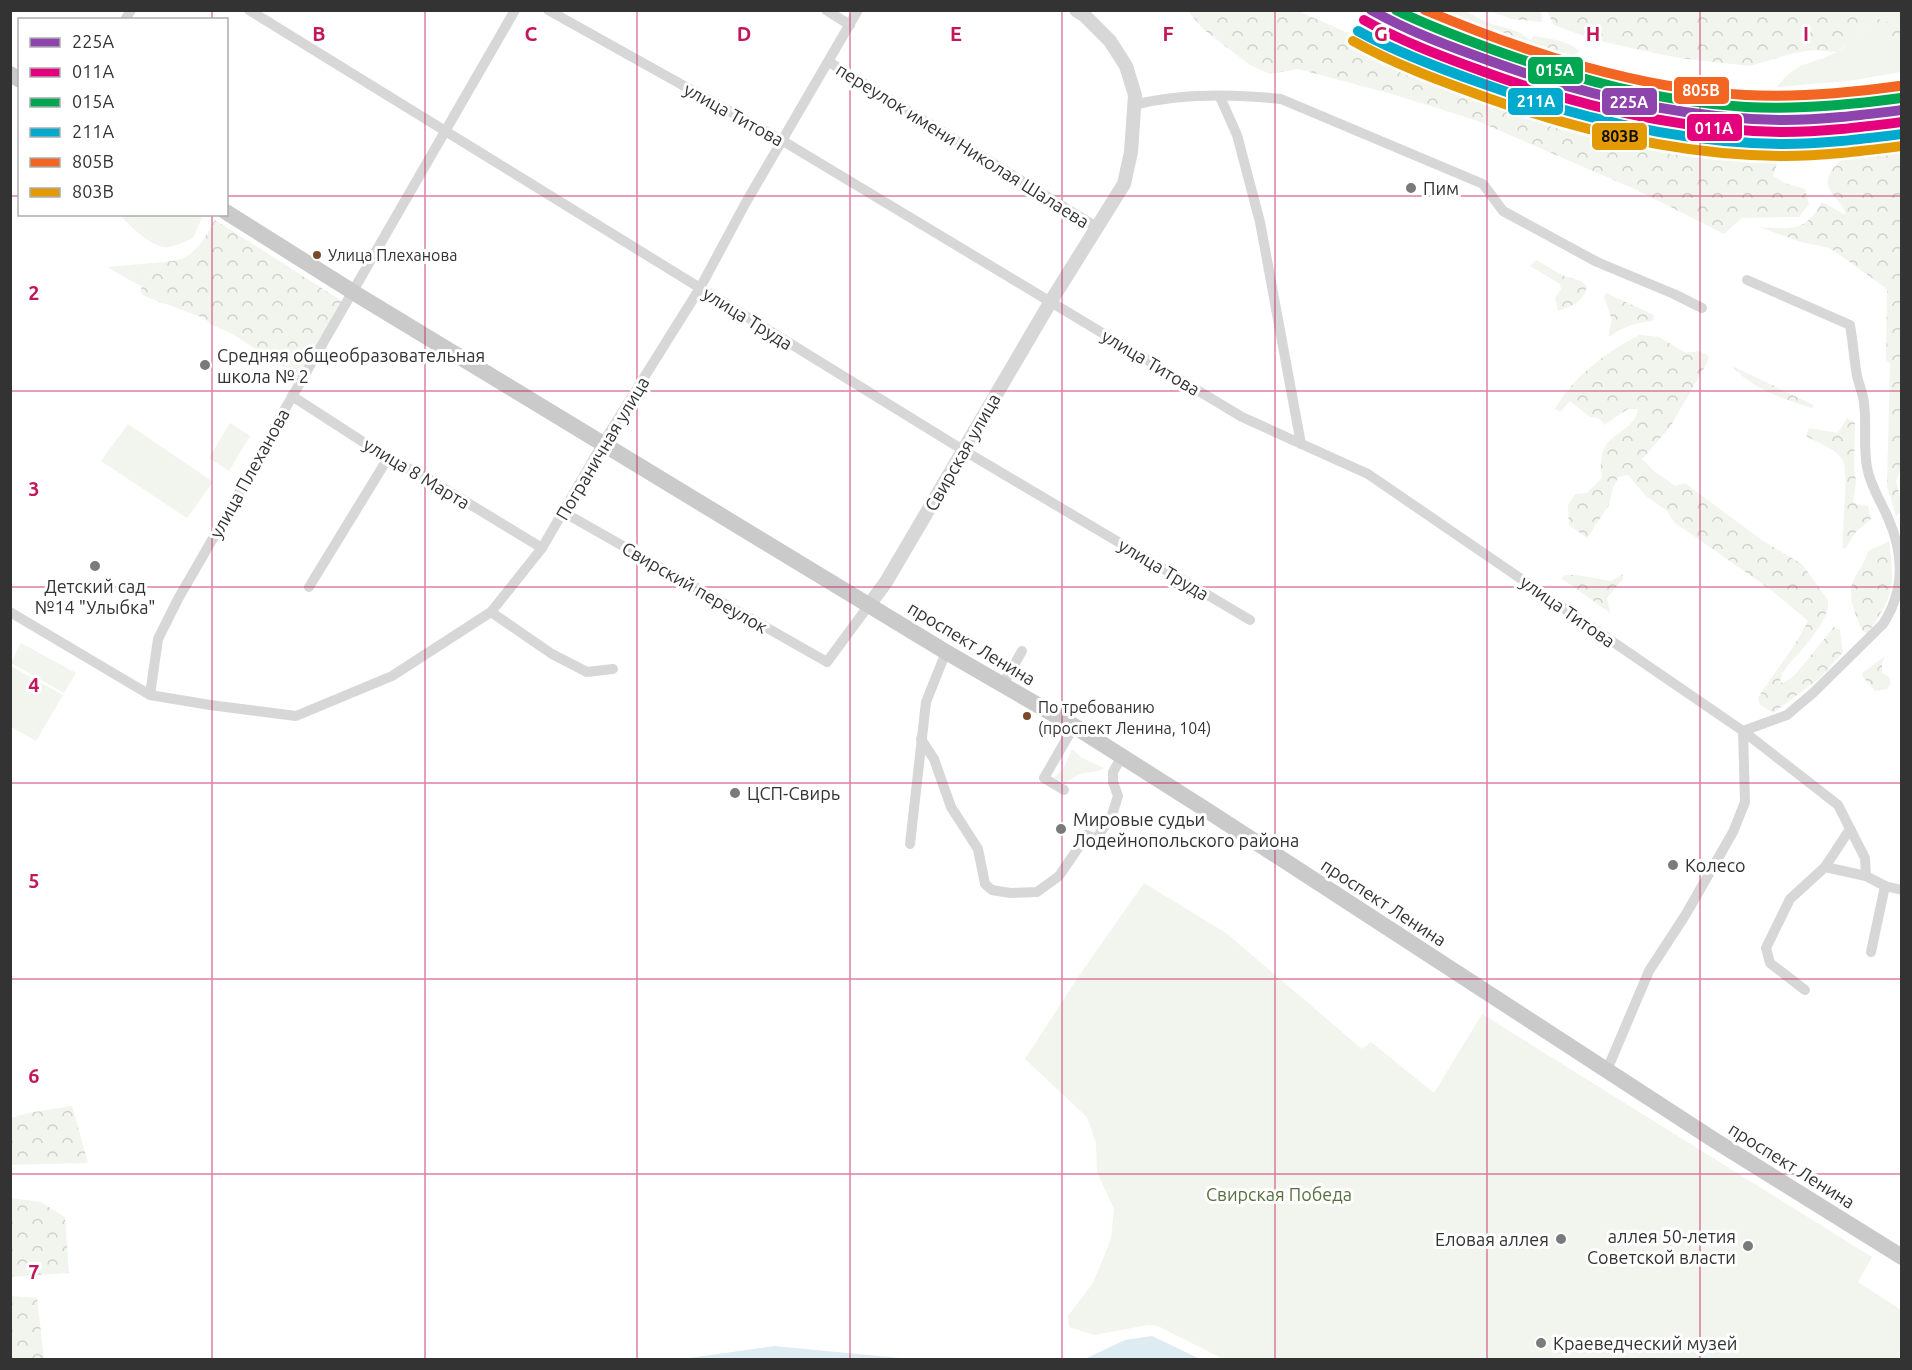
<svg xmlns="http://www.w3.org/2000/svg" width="1912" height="1370" viewBox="0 0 1912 1370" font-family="Ubuntu,sans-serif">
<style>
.green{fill:#f1f5ed}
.forest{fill:url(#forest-crowns)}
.water{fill:#ddebf3}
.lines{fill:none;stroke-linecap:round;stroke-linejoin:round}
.minor{stroke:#d7d7d7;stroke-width:10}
.tertiary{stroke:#d7d7d7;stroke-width:14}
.primary{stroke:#cacaca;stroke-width:16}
.rail-1-casing{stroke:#fff;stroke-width:15}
.rail-2-casing{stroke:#fff;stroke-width:15}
.rail-3-casing{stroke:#fff;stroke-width:15}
.rail-4-casing{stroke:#fff;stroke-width:15}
.rail-5-casing{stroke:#fff;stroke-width:15}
.rail-6-casing{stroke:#fff;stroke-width:15}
.rail-1{stroke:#8e44ad;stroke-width:10}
.rail-2{stroke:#e5007d;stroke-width:10}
.rail-3{stroke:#00a651;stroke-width:10}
.rail-4{stroke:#00a9ce;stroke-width:10}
.rail-5{stroke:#f26522;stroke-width:10}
.rail-6{stroke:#e39a05;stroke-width:10}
.grid{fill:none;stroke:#c2185b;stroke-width:1.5;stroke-opacity:0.55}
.poi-dot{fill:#7a7a7a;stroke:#fff;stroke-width:2}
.bus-dot{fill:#7a4b2a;stroke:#fff;stroke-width:2}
.labels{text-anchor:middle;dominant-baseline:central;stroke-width:6;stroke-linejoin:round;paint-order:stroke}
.bus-label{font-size:16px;fill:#333;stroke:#fff;text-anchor:start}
.street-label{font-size:18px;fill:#333;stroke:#fff}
.poi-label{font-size:18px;fill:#333;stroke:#fff;text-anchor:start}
.park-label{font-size:18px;fill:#56703f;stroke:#fff}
.grid-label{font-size:20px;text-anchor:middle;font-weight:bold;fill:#c2185b;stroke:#fff;stroke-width:6;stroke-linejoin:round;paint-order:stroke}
.line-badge{stroke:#fff;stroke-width:2}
.badge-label{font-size:16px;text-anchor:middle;font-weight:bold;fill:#fff}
.pale-badge-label{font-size:16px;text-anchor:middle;font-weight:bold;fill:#111}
</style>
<defs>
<pattern id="forest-crowns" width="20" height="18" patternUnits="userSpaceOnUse" patternTransform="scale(1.5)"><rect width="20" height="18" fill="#f1f5ed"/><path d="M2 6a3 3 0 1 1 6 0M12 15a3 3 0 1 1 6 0" fill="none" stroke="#cfd2cc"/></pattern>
</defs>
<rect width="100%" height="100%" fill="#fff"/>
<g class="green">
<polygon points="1875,11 1901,11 1901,33 1900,27 1877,18"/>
<path d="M1866,27L1888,41L1901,42V72L1848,81L1777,87C1797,60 1810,66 1837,52C1848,45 1857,36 1866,27Z"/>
<polygon points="1901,117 1901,145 1879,142 1871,144 1863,124"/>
<path d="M120,215H203L193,238C185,241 175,247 166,247C151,247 129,225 120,215Z"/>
<path d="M165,262C158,271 147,277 142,287L107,267Z"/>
<polygon points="230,423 250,436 229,471 209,458"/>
<polygon points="128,424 213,482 187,518 101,461"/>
<polygon points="21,643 76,673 64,693 11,663"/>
<polygon points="11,666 63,695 36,741 11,727"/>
<polygon points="1072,749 1082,758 1104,768 1098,771 1079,774 1065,783 1054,778 1063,769"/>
<polygon points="1144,883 1226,933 1362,1049 1371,1042 1434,1093 1482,1014 1872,1257 1858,1282 1901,1310 1901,1359 1225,1360 1158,1326 1148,1325 1094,1335 1069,1327 1068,1316 1093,1283 1111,1239 1114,1209 1097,1172 1096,1143 1087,1117 1025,1059 1078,977"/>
</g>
<g class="forest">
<polygon points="1848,10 1851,13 1851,11 1875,11 1877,18 1900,27 1901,42 1888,42 1866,27 1851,42 1836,52 1814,50 1794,53 1750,66 1679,58 1636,49 1595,40 1554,25 1547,11"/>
<polygon points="1188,11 1298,11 1371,43 1579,118 1626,119 1740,138 1857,131 1865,135 1863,139 1843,148 1814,152 1797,151 1778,161 1773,176 1785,183 1805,189 1809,204 1799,217 1742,218 1724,234 1637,190 1475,120 1392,94 1298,69 1270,74 1250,65 1203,29"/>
<path d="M1436,11H1465L1486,22L1519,32L1530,40L1534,36C1549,39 1569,40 1580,52C1556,68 1461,24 1436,11Z"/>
<polygon points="1489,11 1541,11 1542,22 1512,19"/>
<path d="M1879,142L1902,145V466L1896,481L1901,500V512L1896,516L1887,486L1890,363L1886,360L1887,289L1830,248L1801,242L1759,227C1791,229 1805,233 1822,202L1846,215C1843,202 1833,199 1829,188C1820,166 1862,146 1879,142Z"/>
<path d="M215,220L345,303L300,378L231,333L212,325L204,318L144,296L140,291C146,277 156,273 165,262C194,260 202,243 215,220Z"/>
<path d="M1536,260L1564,276L1581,281L1587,286C1584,302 1572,306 1558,311L1555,298L1561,289L1560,284L1530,266Z"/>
<path d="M1606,293L1654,315L1653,321C1636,323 1623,326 1609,337V331L1612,320L1604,297Z"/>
<path d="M1639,335L1659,337L1686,353L1699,351L1709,356L1707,363L1670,427L1642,459L1655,472L1675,486L1685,483L1763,541L1802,564L1828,600C1832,621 1795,656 1782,673L1780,682L1783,683L1794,676L1834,627L1840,630L1843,652L1821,677L1773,713L1760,705L1758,698C1774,672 1795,648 1808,621L1771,590L1674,522L1667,511L1646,496L1628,475L1618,477L1613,488L1609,505L1587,538L1569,525L1568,505L1575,494L1587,493L1602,478C1600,467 1600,455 1606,445C1615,432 1636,427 1638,409H1628L1604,425C1601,418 1597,417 1590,417L1570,401L1560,412L1555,409C1574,376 1605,353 1639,335Z"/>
<path d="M1732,366L1814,405L1812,408C1784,399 1752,389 1732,366Z"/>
<path d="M1847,418L1855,423L1854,469L1856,481L1853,502L1860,505L1868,506L1871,519L1855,533L1846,548L1843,549C1841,529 1850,470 1842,459C1834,447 1817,443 1806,436L1809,428L1838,433Z"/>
<path d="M1889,541C1895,586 1894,595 1868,633L1863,632C1856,615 1845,595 1855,577C1860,568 1866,561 1868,551Z"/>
<polygon points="1623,574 1623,579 1607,598 1610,613 1561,578 1565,575 1576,575 1611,581"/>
<polygon points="1885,656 1882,664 1882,673 1889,677 1891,684 1887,689 1875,691 1863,677 1862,673"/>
<polygon points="72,1106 88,1163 11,1165 11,1118 28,1113"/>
<polygon points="11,1198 41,1202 65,1217 69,1273 11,1277"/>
<polygon points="11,1296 37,1298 44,1359 11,1359"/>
</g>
<g class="water">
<polygon points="1152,1336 1200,1359 1085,1359 1125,1340"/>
<polygon points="774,1346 910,1359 682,1359"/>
</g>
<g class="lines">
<g class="minor">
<polyline points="249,10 963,450 1250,620"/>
<polyline points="548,10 783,141 1242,417 1368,474 1743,731 1838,805 1865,858 1866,876 1885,886 1902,890"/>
<polyline points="826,10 850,25"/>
<polyline points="125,20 131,10"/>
<polyline points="829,62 1098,228"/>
<polyline points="1220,97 1237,135 1260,222 1301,444"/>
<path d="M1134,105C1181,93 1233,94 1281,99L1483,184L1503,211L1597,262L1674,294L1702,308"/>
<polyline points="292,396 388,458 425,477 542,548"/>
<polyline points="563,512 827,662 869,605"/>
<polyline points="309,587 388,458"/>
<polyline points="10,612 150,695 210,705 296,716 392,676 491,612 542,548 603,443 700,288 745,204 858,10"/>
<polyline points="491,612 552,654 587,672 613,669"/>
<polyline points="1003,684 1022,651"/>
<polyline points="150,695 158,639 178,599 242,488 274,428 515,10"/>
<path d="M1743,731L1787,715L1813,693L1883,624C1905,590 1904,554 1888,518C1881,501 1870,486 1867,467C1863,446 1867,424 1864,403C1863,393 1859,385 1857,376C1854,359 1853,342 1850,325L1747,280"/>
<polyline points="921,739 934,759 951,807 978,849 985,884 992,890 1010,893 1037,892 1059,876 1087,835 1096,839 1112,815 1118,796 1113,782 1113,772 1122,756"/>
<polyline points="1064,790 1044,778 1074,726"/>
<polyline points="1850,829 1825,867 1866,876"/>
<polyline points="910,844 926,702 946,652"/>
<polyline points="1871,952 1885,886"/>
<polyline points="1805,990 1770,963 1766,948 1790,899 1825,867"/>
<polyline points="1607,1070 1649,971 1686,914 1733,832 1745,802 1743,731"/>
</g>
<polyline class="tertiary" points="869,605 886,582 1051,301 1124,184 1131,152 1135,95 1126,66 1110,41 1084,15 1076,10"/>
<g class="primary">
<polyline points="10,74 20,80"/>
<polyline points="226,212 361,297 946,652 1074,726 1208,811 1714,1140 1902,1257"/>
</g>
<g class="rail-1-casing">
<path id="rail-1" d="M1371,10C1410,32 1451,47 1493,62C1587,96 1683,119 1783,120C1823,120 1862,115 1902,110"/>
</g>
<g class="rail-2-casing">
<path id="rail-2" d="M1364,20C1404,43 1447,58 1490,74C1585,108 1682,131 1783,132C1823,132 1862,127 1902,122"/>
</g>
<g class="rail-3-casing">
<path id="rail-3" d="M1396,10C1428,26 1461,38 1494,50C1575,79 1659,102 1746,107C1798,110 1849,105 1901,98"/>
</g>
<g class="rail-4-casing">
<path id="rail-4" d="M1358,31C1398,53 1441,69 1484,84C1581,119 1680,143 1783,144C1823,144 1862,139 1902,134"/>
</g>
<g class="rail-5-casing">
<path id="rail-5" d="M1425,10C1527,53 1635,88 1745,95C1797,98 1848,93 1899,86"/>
</g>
<g class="rail-6-casing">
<path id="rail-6" d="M1353,41C1394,64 1438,80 1482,96C1579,131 1680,156 1784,156C1823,156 1862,151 1902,146"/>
</g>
<use href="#rail-1" class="rail-1"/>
<use href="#rail-2" class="rail-2"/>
<use href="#rail-3" class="rail-3"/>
<use href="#rail-4" class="rail-4"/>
<use href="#rail-5" class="rail-5"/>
<use href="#rail-6" class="rail-6"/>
</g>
<path class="grid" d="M212,10V20M425,10V1360M637,10V1360M850,10V1360M1062,10V1360M1275,10V1360M1487,10V1360M1700,10V1360M10,196H20M226,196H1902M212,214V1360M10,391H1902M10,587H1902M10,783H1902M10,979H1902M10,1174H1902"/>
<g class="poi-dot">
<circle cx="1411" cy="188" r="6"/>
<circle cx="205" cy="365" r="6"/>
<circle cx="95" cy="566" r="6"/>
<circle cx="735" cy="793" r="6"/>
<circle cx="1061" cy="829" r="6"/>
<circle cx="1673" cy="865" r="6"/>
<circle cx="1561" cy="1239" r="6"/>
<circle cx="1748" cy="1246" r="6"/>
<circle cx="1541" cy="1343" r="6"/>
</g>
<g class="bus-dot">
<circle cx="317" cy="255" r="5"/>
<circle cx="1027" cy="716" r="5"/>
</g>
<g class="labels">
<g class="bus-label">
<text x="328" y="255">Улица Плеханова</text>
<text x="1038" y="707">По требованию<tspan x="1038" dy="21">(проспект Ленина, 104)</tspan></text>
</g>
<g class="street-label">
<text transform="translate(734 114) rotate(29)">улица Титова</text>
<text transform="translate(963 145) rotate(32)">переулок имени Николая Шалаева</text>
<text transform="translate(748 318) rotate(32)">улица Труда</text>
<text transform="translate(1151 362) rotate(31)">улица Титова</text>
<text transform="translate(602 448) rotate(-59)">Пограничная улица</text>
<text transform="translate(962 452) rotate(-60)">Свирская улица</text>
<text transform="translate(249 473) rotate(-61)">улица Плеханова</text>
<text transform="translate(417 473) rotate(31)">улица 8 Марта</text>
<text transform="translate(1164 569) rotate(31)">улица Труда</text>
<text transform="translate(695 587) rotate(30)">Свирский переулок</text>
<text transform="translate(1568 611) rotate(35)">улица Титова</text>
<text transform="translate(972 643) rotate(31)">проспект Ленина</text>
<text transform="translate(1384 902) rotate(33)">проспект Ленина</text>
<text transform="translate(1792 1165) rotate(32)">проспект Ленина</text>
</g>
<g class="poi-label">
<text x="1423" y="188">Пим</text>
<text x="217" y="355">Средняя общеобразовательная<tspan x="217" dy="21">школа № 2</tspan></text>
<text x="95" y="586" text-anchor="middle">Детский сад<tspan x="95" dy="21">№14 "Улыбка"</tspan></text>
<text x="747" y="793">ЦСП-Свирь</text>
<text x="1073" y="819">Мировые судьи<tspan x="1073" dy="21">Лодейнопольского района</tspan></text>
<text x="1685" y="865">Колесо</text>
<text x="1736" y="1236" text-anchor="end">аллея 50-летия<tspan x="1736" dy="21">Советской власти</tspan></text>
<text x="1549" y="1239" text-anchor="end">Еловая аллея</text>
<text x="1553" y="1343">Краеведческий музей</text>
</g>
<g class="park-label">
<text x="1279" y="1194">Свирская Победа</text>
</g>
</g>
<g class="grid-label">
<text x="319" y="41">B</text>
<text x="531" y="41">C</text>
<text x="744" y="41">D</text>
<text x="956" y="41">E</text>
<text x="1168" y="41">F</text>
<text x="1381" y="41">G</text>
<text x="1593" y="41">H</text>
<text x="1806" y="41">I</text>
<text x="34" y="300">2</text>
<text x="34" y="496">3</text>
<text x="34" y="692">4</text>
<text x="34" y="888">5</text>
<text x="34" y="1083">6</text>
<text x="34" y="1279">7</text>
</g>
<g class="line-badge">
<rect x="1527" y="56" width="57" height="29" rx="6" fill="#00a651"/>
<rect x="1673" y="76" width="57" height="29" rx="6" fill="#f26522"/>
<rect x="1507" y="87" width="57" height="29" rx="6" fill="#00a9ce"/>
<rect x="1601" y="87" width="57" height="29" rx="6" fill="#8e44ad"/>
<rect x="1686" y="113" width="57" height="29" rx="6" fill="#e5007d"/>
<rect x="1591" y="122" width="57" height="29" rx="6" fill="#e39a05"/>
</g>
<g class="badge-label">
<text x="1555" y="76">015А</text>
<text x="1701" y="96">805В</text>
<text x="1536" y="107">211А</text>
<text x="1629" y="108">225А</text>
<text x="1714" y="134">011А</text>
</g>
<g class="pale-badge-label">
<text x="1620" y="142">803В</text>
</g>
<rect width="1912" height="1370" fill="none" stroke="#333333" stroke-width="24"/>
<rect x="18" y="18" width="210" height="198" fill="#ffffff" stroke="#adadad" stroke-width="1.5"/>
<rect x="30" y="38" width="30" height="9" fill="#8e44ad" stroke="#adadad" stroke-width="1.5"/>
<text x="72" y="48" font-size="18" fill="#333333">225А</text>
<rect x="30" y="68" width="30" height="9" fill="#e5007d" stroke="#adadad" stroke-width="1.5"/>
<text x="72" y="78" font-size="18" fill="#333333">011А</text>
<rect x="30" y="98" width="30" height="9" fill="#00a651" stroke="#adadad" stroke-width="1.5"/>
<text x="72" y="108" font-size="18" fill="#333333">015А</text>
<rect x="30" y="128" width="30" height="9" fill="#00a9ce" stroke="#adadad" stroke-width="1.5"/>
<text x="72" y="138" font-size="18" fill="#333333">211А</text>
<rect x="30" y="158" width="30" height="9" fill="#f26522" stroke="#adadad" stroke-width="1.5"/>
<text x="72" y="168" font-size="18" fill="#333333">805В</text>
<rect x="30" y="188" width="30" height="9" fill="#e39a05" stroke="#adadad" stroke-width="1.5"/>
<text x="72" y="198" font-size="18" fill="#333333">803В</text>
</svg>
